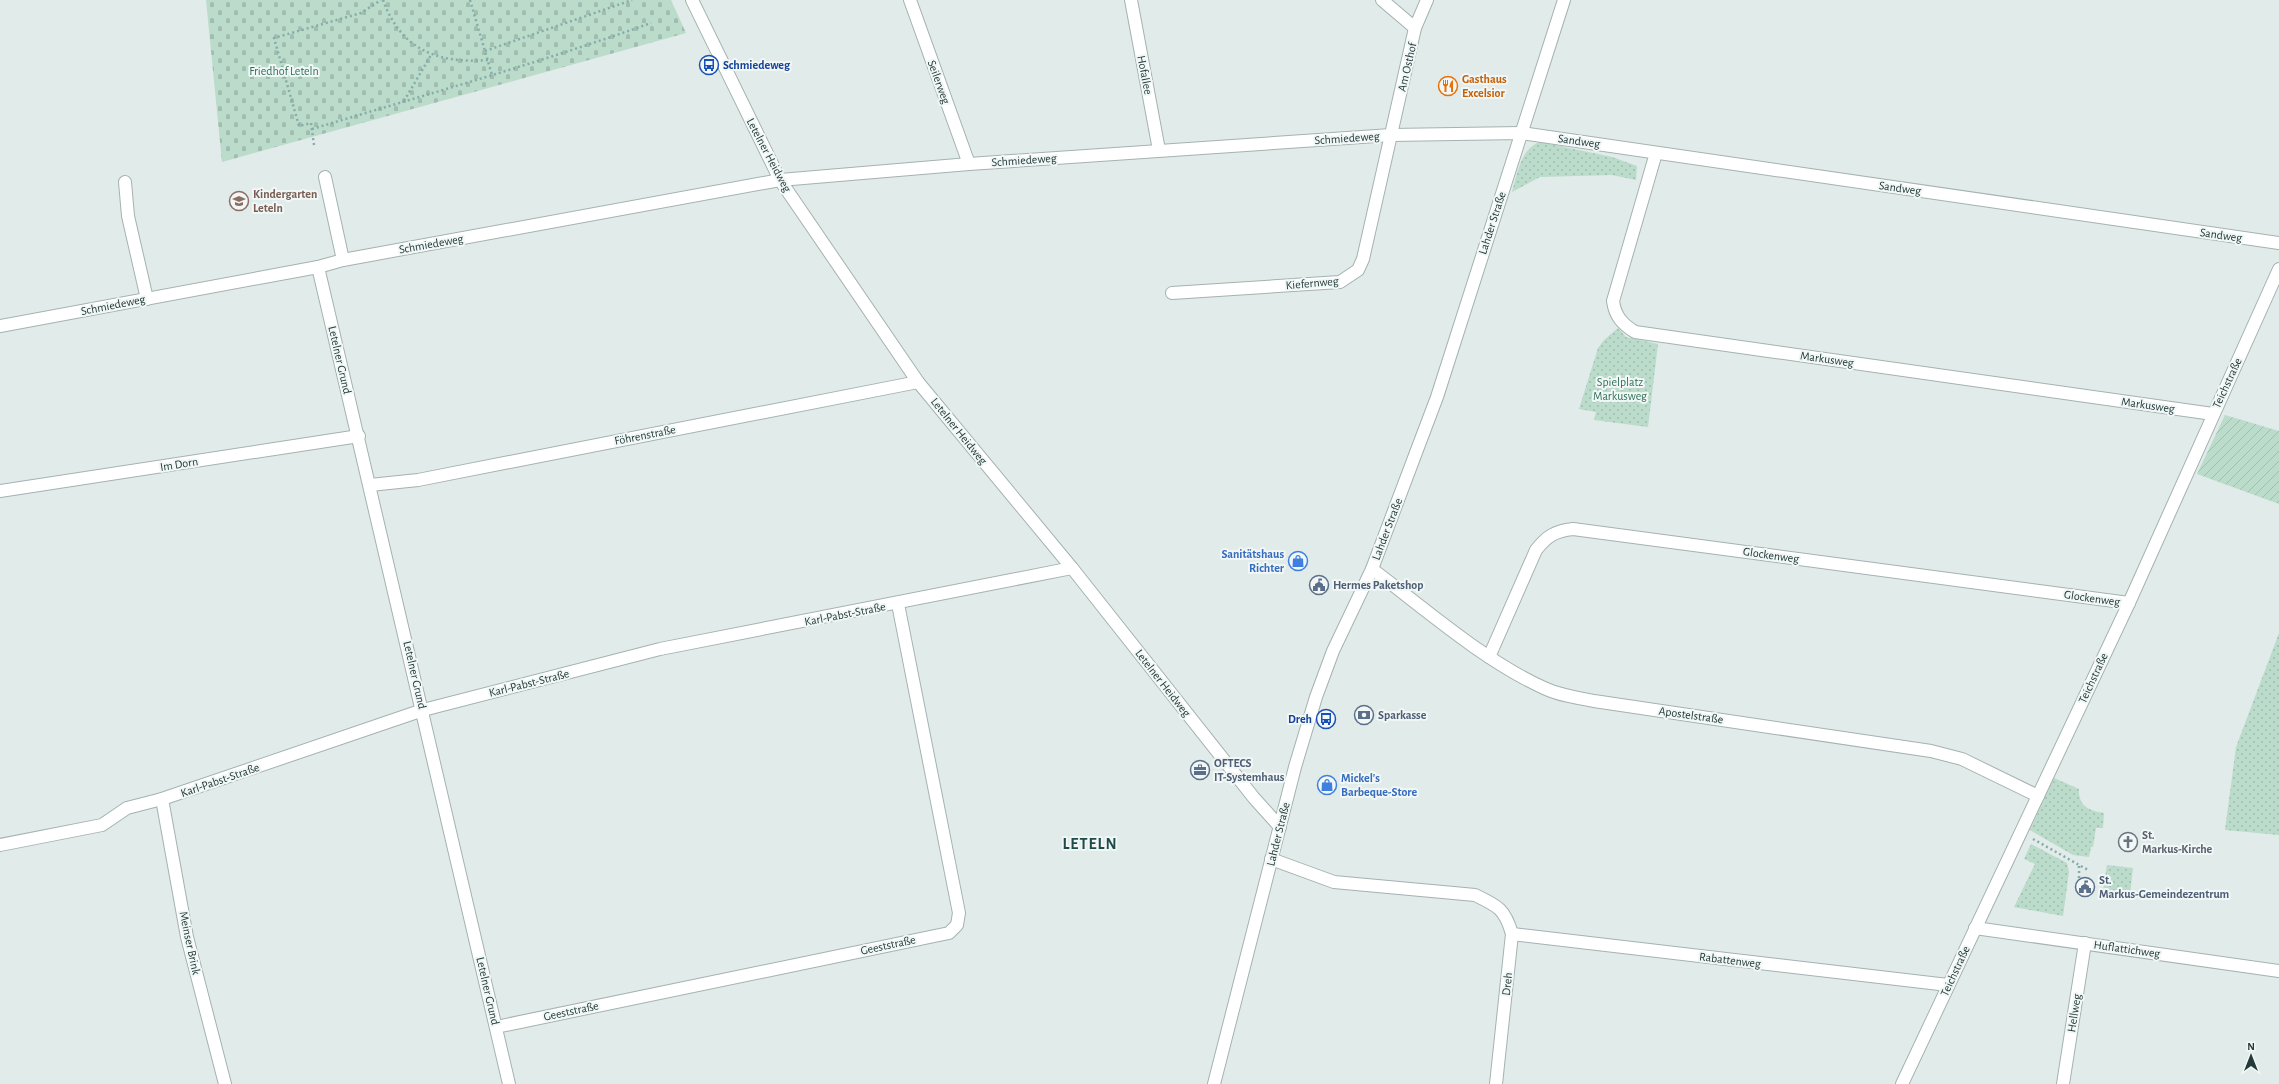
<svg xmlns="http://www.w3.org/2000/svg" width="2279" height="1084" viewBox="0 0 2279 1084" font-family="'Alegreya Sans',sans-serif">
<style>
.grass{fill:url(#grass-dots)}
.cemetery{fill:url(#cemetery-stones)}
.garden{fill:url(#garden-furrows)}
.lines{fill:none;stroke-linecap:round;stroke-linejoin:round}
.minor-casing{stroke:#a4b2b1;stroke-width:14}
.path{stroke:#83ada9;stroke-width:2.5;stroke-dasharray:2 3;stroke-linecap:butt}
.minor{stroke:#fff;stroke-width:12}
.labels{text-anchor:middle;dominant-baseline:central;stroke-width:4;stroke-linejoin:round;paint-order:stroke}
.transit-label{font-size:12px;font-weight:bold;fill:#164399;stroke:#f1f7f6;text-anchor:start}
.street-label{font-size:12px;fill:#223a39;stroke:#f1f7f6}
.park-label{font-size:12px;fill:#2f6f56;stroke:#f1f7f6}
.food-label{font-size:12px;font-weight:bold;fill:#c56008;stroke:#f1f7f6;text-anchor:start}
.education-label{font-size:12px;font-weight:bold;fill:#785e54;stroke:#f1f7f6;text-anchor:start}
.shop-label{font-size:12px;font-weight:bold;fill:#366cbe;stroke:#f1f7f6;text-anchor:end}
.service-label{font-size:12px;font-weight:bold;fill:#4e5e75;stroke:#f1f7f6;text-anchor:start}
.worship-label{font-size:12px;font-weight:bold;fill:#5b616d;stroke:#f1f7f6;text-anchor:start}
.district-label{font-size:16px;font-weight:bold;letter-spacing:1px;fill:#1f4b4a;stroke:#f1f7f6}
</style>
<defs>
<pattern id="grass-dots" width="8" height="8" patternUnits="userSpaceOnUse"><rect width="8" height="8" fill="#bbdbcb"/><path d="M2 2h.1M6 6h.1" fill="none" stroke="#a0bdaf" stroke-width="1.8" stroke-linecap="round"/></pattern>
<pattern id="cemetery-stones" width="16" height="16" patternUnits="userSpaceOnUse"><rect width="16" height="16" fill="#bbdbcb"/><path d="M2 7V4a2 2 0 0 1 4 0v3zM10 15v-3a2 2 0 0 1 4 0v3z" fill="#a0bdaf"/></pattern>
<pattern id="garden-furrows" width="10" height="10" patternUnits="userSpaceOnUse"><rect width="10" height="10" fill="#bbdbcb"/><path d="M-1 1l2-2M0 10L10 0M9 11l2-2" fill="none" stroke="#a0bdaf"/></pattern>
</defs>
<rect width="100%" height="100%" fill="#e1ebe9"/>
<g class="grass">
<path d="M1540,142L1612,157L1637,166L1636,180L1612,175L1540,177L1512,192C1517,174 1521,148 1540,142Z"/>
<polygon points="1618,328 1626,337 1658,344 1648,427 1594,420 1596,412 1579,409 1598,348 1604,340"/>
<polygon points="2279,633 2279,835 2225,830 2236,747"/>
<path d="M2054,778L2079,789C2078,806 2089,811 2104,813L2103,828H2096L2093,847H2091L2089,857L2073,855L2030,830Z"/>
<polygon points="2031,844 2067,863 2069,872 2063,916 2014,907 2035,864 2024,859"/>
<polygon points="2107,865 2133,868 2130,894 2103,890"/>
</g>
<polygon class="cemetery" points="206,0 671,0 686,33 222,162"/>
<polygon class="garden" points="2225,415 2279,431 2279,504 2197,474"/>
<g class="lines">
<g class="minor-casing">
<g id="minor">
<polyline points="692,0 780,180 918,382 1072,568 1254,798 1280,827"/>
<polyline points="910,0 969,164"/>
<polyline points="1131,0 1159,150"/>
<polyline points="1382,0 1415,28"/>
<path d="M1656,153L1613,301C1615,316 1622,324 1635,332L2213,414"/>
<polyline points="325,177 343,260"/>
<polyline points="125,182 128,216 147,299"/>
<polyline points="318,267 509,1084"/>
<polyline points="1172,293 1340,282 1358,270 1363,259 1415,28 1427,0"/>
<polyline points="0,326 318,267 343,260 780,180 969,164 1391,135 1521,133 2279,243"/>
<polyline points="370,485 418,480 918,382"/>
<polyline points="0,491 359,436"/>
<path d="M1372,569C1424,608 1484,661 1544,688C1559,695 1577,698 1594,701L1931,751L1962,759L2038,796"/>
<path d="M1489,657L1536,550C1547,536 1555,531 1573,529L2129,603"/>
<polyline points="162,799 187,937 225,1084"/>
<polyline points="0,845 102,825 127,808 162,799 423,710 660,649 1072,568"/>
<path d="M1271,859L1334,882L1475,895C1498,906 1505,909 1512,934L1496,1084"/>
<polyline points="1975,928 2279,971"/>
<polyline points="1512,934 1948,985"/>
<polyline points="496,1027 949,933 957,925 959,913 898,604"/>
<polyline points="1214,1084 1295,767 1316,697 1333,651 1372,569 1437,397 1564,0"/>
<polyline points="1902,1084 2129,603 2279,269"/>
<polyline points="2063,1084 2085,943"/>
</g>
</g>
<g class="path">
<path d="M383,0C401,50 438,64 488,60"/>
<polyline points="470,0 492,75"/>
<polyline points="485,51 632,0"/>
<polyline points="404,101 431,55"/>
<path d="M312,129C425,95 539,63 651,23"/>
<polyline points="314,145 311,123 299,126 274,38 361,13 381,0"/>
<polyline points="1203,768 1209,764"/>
<polyline points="2033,839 2088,870"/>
<polyline points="2079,883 2079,866"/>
</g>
<use href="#minor" class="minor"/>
</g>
<defs>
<g id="bus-ring" transform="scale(1)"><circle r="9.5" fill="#f1f7f6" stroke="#1a4fb4" stroke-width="1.5"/><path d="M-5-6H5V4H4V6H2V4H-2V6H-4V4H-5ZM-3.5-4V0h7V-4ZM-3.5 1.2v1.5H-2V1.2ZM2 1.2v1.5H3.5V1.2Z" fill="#1a4fb4"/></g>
<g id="restaurant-ring" transform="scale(1)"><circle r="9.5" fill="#f1f7f6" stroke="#e8710a" stroke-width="1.5"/><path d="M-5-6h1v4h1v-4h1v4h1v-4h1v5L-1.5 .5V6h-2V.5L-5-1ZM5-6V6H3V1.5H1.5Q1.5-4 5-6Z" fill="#e8710a"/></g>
<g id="school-ring" transform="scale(1)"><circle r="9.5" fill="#f1f7f6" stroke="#8d6e63" stroke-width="1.5"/><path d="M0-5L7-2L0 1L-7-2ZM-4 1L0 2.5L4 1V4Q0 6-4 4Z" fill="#8d6e63"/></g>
<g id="shop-ring" transform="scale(1)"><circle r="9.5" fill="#f1f7f6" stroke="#3f7fe0" stroke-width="1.5"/><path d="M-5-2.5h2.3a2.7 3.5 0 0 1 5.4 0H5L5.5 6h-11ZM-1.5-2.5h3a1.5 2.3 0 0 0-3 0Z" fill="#3f7fe0"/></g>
<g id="civic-ring" transform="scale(1)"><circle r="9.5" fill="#f1f7f6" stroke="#5c6f8a" stroke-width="1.5"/><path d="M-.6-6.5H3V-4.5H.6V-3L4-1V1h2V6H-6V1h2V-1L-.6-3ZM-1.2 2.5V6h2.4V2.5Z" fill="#5c6f8a"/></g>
<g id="bank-ring" transform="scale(1)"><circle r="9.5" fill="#f1f7f6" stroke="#5c6f8a" stroke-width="1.5"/><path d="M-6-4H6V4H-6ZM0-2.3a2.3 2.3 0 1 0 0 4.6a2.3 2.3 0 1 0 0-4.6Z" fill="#5c6f8a"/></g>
<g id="office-ring" transform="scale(1)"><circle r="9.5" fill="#f1f7f6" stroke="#5c6f8a" stroke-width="1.5"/><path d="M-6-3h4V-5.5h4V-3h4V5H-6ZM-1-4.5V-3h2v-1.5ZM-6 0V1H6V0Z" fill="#5c6f8a"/></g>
<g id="church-ring" transform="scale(1)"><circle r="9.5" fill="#f1f7f6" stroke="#6b7280" stroke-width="1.5"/><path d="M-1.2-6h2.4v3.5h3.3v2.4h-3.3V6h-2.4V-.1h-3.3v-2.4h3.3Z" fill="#6b7280"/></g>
</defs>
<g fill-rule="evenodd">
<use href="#bus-ring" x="709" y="65"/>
<use href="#restaurant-ring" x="1448" y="86"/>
<use href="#school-ring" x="239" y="201"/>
<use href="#shop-ring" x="1298" y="561"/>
<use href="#civic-ring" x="1319" y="585"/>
<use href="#bank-ring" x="1364" y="715"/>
<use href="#bus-ring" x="1326" y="719"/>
<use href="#office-ring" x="1200" y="770"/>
<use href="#shop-ring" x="1327" y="785"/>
<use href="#church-ring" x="2128" y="842"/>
<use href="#civic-ring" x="2085" y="887"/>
</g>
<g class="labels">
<g class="transit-label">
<text x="723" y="65">Schmiedeweg</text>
<text x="1312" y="719" text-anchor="end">Dreh</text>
</g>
<g class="street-label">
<text transform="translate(1407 67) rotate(-77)">Am Osthof</text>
<text transform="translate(1145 75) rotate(79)">Hofallee</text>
<text transform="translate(939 82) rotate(70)">Seilerweg</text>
<text transform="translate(1347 138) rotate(-4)">Schmiedeweg</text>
<text transform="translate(1579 141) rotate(8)">Sandweg</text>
<text transform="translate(769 155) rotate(62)">Letelner Heidweg</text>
<text transform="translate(1024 160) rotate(-4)">Schmiedeweg</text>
<text transform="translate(1900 188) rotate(8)">Sandweg</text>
<text transform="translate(1492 223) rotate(-72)">Lahder Straße</text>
<text transform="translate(2221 235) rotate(8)">Sandweg</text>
<text transform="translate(431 244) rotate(-10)">Schmiedeweg</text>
<text transform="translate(1312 283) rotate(-5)">Kiefernweg</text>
<text transform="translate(113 305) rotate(-11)">Schmiedeweg</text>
<text transform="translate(1827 359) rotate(8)">Markusweg</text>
<text transform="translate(340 360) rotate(77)">Letelner Grund</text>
<text transform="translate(2227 383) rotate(-65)">Teichstraße</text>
<text transform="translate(2148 405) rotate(8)">Markusweg</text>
<text transform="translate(959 431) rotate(51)">Letelner Heidweg</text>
<text transform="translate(645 435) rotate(-11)">Föhrenstraße</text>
<text transform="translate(179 464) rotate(-9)">Im Dorn</text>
<text transform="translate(1387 529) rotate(-69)">Lahder Straße</text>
<text transform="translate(1771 555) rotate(8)">Glockenweg</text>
<text transform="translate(2092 598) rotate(8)">Glockenweg</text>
<text transform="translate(845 614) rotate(-11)">Karl-Pabst-Straße</text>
<text transform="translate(415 675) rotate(77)">Letelner Grund</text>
<text transform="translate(2093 678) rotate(-65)">Teichstraße</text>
<text transform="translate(529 683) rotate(-14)">Karl-Pabst-Straße</text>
<text transform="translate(1163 683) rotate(52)">Letelner Heidweg</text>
<text transform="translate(1691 715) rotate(8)">Apostelstraße</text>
<text transform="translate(220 780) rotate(-19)">Karl-Pabst-Straße</text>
<text transform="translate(1278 834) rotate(-76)">Lahder Straße</text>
<text transform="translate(190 943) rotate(78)">Meinser Brink</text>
<text transform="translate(888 945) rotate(-12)">Geeststraße</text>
<text transform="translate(2127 949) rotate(8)">Huflattichweg</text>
<text transform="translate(1730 960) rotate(7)">Rabattenweg</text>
<text transform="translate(1955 971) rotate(-65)">Teichstraße</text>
<text transform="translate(1507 984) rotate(-84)">Dreh</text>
<text transform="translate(488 991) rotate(77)">Letelner Grund</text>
<text transform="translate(571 1011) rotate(-12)">Geeststraße</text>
<text transform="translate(2074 1013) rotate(-81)">Hellweg</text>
</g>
<g class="park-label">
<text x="284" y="71">Friedhof Leteln</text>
<text x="1620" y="382">Spielplatz<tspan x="1620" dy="14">Markusweg</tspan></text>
</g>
<g class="food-label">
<text x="1462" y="79">Gasthaus<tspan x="1462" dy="14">Excelsior</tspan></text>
</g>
<g class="education-label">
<text x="253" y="194">Kindergarten<tspan x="253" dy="14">Leteln</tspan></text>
</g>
<g class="shop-label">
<text x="1284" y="554">Sanitätshaus<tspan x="1284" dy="14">Richter</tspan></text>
<text x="1341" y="778" text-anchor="start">Mickel's<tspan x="1341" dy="14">Barbeque-Store</tspan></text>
</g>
<g class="service-label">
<text x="1333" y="585">Hermes Paketshop</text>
<text x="1378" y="715">Sparkasse</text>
<text x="1214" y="763">OFTECS<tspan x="1214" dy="14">IT-Systemhaus</tspan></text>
<text x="2099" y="880">St.<tspan x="2099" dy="14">Markus-Gemeindezentrum</tspan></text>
</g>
<g class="worship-label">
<text x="2142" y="835">St.<tspan x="2142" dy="14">Markus-Kirche</tspan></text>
</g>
<g class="district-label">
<text x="1090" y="844">LETELN</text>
</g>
</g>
<g transform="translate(2251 1056)" stroke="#f1f7f6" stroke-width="3" paint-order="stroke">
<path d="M0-3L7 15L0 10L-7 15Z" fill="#223a39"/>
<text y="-6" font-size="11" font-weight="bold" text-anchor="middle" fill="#223a39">N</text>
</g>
</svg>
